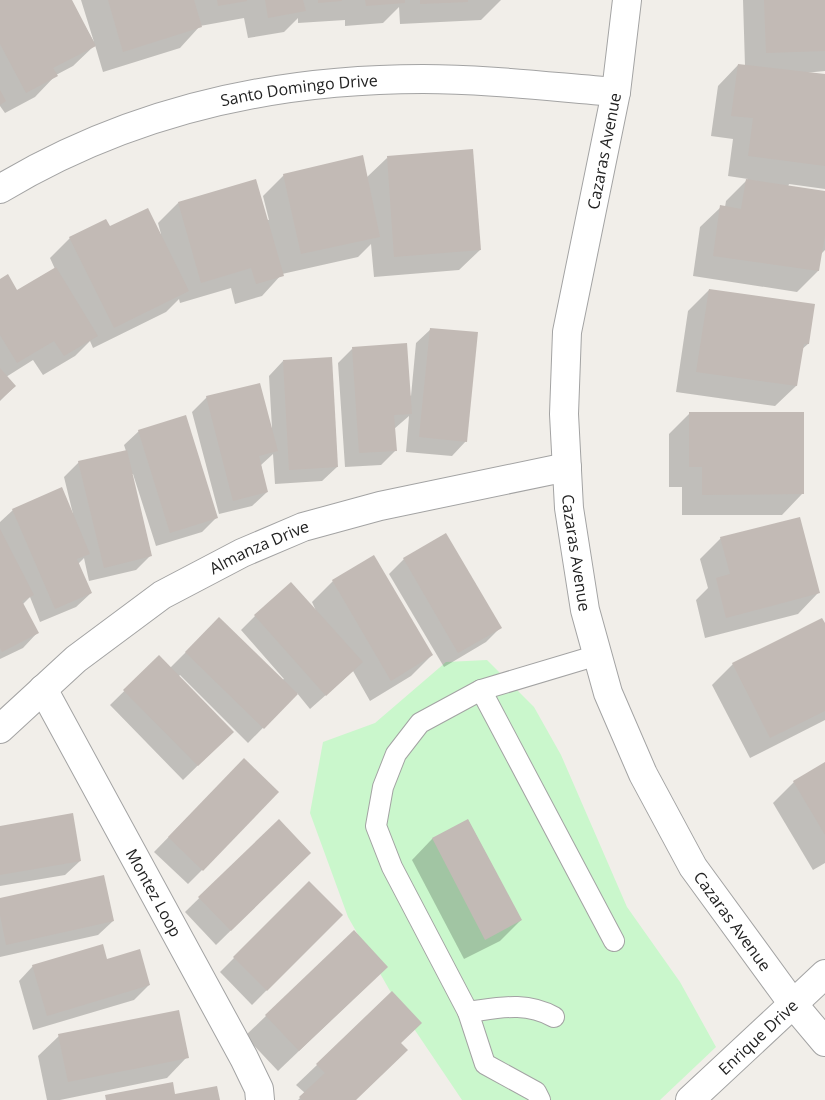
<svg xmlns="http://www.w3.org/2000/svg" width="825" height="1100" viewBox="0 0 825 1100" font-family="'Open Sans',sans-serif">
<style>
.park{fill:#caf7cc}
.shadow{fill:#0003}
.building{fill:#c2bab5}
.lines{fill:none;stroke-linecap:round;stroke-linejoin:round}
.service-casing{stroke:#a3a3a3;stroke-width:22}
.minor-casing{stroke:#a3a3a3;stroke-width:30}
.tertiary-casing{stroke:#a3a3a3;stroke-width:30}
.service{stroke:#fff;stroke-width:20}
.minor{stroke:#fff;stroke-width:28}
.tertiary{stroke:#fff;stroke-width:28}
.labels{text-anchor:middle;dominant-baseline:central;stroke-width:5;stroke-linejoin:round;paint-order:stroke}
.street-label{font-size:16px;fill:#222;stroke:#fff}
</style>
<rect width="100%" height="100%" fill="#f1eee9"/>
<polygon class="park" points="487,660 534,707 561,755 627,907 680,982 716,1047 660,1100 462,1100 398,1005 348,917 310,813 323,742 375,723 446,662"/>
<g class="shadow">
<polygon points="0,0 70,0 94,42 81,0 501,0 481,20 400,24 399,7 383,23 345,26 345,20 298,23 298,18 284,32 248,38 244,18 200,26 180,48 103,72 95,45 73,66 56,75 35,97 5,113 0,106"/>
<polygon points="743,0 825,0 825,71 804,73 825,76 825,189 789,184 788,187 825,192 825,250 821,254 818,271 797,292 693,276 700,227 721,207 725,207 726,201 748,179 728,176 733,139 711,136 718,86 738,65 745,66"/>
<polygon points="387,158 480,250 459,270 374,277 371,244 358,257 282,274 262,296 235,304 231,288 180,303 179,299 166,312 93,348 90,341 75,356 43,375 33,360 6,377 15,386 0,401 0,280 17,292 55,269 50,258 70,238 110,228 161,234 158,223 178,203 269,220 263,196 284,175 366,178"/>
<polygon points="709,290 808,344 801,350 796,386 775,406 676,392 688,311"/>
<polygon points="431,329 466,441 452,456 406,452 409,416 394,429 396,450 381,465 345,467 338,363 352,349 411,396 416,343"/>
<polygon points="283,361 337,467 322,481 275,484 273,454 261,465 267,492 252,506 219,514 192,412 207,397 272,428 269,376"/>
<polygon points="690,413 802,494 782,515 682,515 682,487 669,487 669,434"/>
<polygon points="139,431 216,518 202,532 156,546 133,474 131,474 151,555 136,570 89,581 84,558 78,564 91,593 76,607 40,622 30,597 22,605 37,633 23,648 0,659 0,522 13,510 73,514 64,477 79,462 126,451 124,445"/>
<polygon points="446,535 500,628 486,642 444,667 389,574 404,559"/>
<polygon points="721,538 818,593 798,614 705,638 696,600 708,588 700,559"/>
<polygon points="333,581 432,655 411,676 370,701 353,671 310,709 297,693 248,743 180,675 178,677 232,732 183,780 110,705 159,657 170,668 219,619 282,680 284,679 241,630 255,616 317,613 312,602"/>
<polygon points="825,626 825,720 750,758 712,685 733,664"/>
<polygon points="825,764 825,863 813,870 773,803 794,782"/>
<polygon points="230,774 202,870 188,884 154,852"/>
<polygon points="468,820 521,920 500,941 464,959 412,860 432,839"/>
<polygon points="278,821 310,853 216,945 185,912"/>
<polygon points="0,827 80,861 65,875 0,886"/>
<polygon points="309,883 341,915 252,1005 220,972"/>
<polygon points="0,899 113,921 98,935 0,957"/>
<polygon points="354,932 366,987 278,1071 245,1036"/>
<polygon points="106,960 149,985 134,1000 33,1030 19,981 33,966"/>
<polygon points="59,1036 187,1057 167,1078 60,1100 47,1100 38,1056"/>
<polygon points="400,1044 355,1100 298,1100 305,1093 296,1085 317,1065"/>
</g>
<g class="building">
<polygon points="0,0 72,0 96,46 53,68 58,76 26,93 0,44"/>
<polygon points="108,0 194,0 202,27 123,52"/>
<polygon points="217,0 247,0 247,1 218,6"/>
<polygon points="265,0 303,0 306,11 268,18"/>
<polygon points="318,0 342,0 342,1 318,3"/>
<polygon points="365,0 405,0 405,3 366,6"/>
<polygon points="420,0 468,0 468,2 420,4"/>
<polygon points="764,0 825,0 825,51 766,53"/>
<polygon points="738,64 825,74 825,166 748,156 753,118 731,116"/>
<polygon points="0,90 6,101 0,105"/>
<polygon points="473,149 481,250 394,257 387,156"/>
<polygon points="363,155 380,237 301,254 283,174"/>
<polygon points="256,179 284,276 256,284 251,268 201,283 178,202"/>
<polygon points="746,179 825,191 825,235 819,271 713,256 720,205 741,209"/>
<polygon points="148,208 189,291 114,328 69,237 106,219 110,226"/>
<polygon points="56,267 98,336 64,356 54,341 17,363 0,335 0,279 8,274 17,290"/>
<polygon points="709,289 815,304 809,344 804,344 797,386 696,372"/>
<polygon points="430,328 478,332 467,442 419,437"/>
<polygon points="407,343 412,414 394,415 397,451 359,453 352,347"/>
<polygon points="332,357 338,467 289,470 283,360"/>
<polygon points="0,368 16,386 0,400"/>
<polygon points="260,383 278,451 259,456 268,492 233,501 206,396"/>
<polygon points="689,412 804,412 804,494 702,495 702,467 689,467"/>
<polygon points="186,415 218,518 170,533 138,430"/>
<polygon points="127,450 152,556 104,568 78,461"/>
<polygon points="62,487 90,554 77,559 92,593 55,609 12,509"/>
<polygon points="800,517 820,593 726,618 716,578 730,574 720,537"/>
<polygon points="0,529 34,595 22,601 39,633 2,652 0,648"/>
<polygon points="446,533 502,628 458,653 403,558"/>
<polygon points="374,555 433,655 391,681 332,580"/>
<polygon points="291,582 363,662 326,696 254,615"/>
<polygon points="219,617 298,694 264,729 185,652"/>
<polygon points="822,618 825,623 825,711 770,738 732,663"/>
<polygon points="159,655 234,732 198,766 123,690"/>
<polygon points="244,758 279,792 203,871 168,837"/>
<polygon points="825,762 825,835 793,781"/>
<polygon points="73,813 81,861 0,875 0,826"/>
<polygon points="279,819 311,853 231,931 198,897"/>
<polygon points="468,819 522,920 485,940 432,838"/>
<polygon points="104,875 114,921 6,945 0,915 0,898"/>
<polygon points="309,881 343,915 267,991 233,957"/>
<polygon points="354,930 388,967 299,1051 265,1015"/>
<polygon points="103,944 107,959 140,949 150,985 47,1016 32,965"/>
<polygon points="392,991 422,1023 401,1043 408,1050 356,1100 302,1100 299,1097 325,1073 316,1064"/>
<polygon points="179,1010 189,1058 68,1082 58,1034"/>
<polygon points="173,1082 175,1094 217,1086 220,1100 106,1100 105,1095"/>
</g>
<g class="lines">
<g class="service-casing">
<g id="service">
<polyline points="481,690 614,941"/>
<path d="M468,1012C499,1008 525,1001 554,1017"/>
<polyline points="540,1100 536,1092 485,1064 468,1012 392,867 376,826 383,787 396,754 420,723 481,690 598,655"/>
</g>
</g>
<g class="minor-casing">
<g id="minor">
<path id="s1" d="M0,189C130,111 273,79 423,79C487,79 552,87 616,92"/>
<path id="s2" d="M43,689L244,1058L259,1089L260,1100"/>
<path id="s3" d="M0,729L76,659L162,595L242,553L303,527L380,506L567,467"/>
<polyline points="793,1004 825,974"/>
</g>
</g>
<g class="tertiary-casing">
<g id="tertiary">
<path id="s4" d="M627,0L616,92L567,332L564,414L569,508L585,610L608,693L643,774L693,867L793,1004L825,1042"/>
<polyline points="690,1100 793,1004"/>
</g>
</g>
<use href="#service" class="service"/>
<use href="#minor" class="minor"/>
<use href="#tertiary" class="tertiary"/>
</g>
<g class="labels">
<g class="street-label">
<text stroke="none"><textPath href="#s1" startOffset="318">Santo Domingo Drive</textPath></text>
<text transform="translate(604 151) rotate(-79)">Cazaras Avenue</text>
<text stroke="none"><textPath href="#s3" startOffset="319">Almanza Drive</textPath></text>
<text stroke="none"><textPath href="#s4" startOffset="559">Cazaras Avenue</textPath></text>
<text stroke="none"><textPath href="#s2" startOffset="232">Montez Loop</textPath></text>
<text stroke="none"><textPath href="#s4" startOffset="964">Cazaras Avenue</textPath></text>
<text transform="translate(758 1037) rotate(-43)">Enrique Drive</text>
</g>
</g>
</svg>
